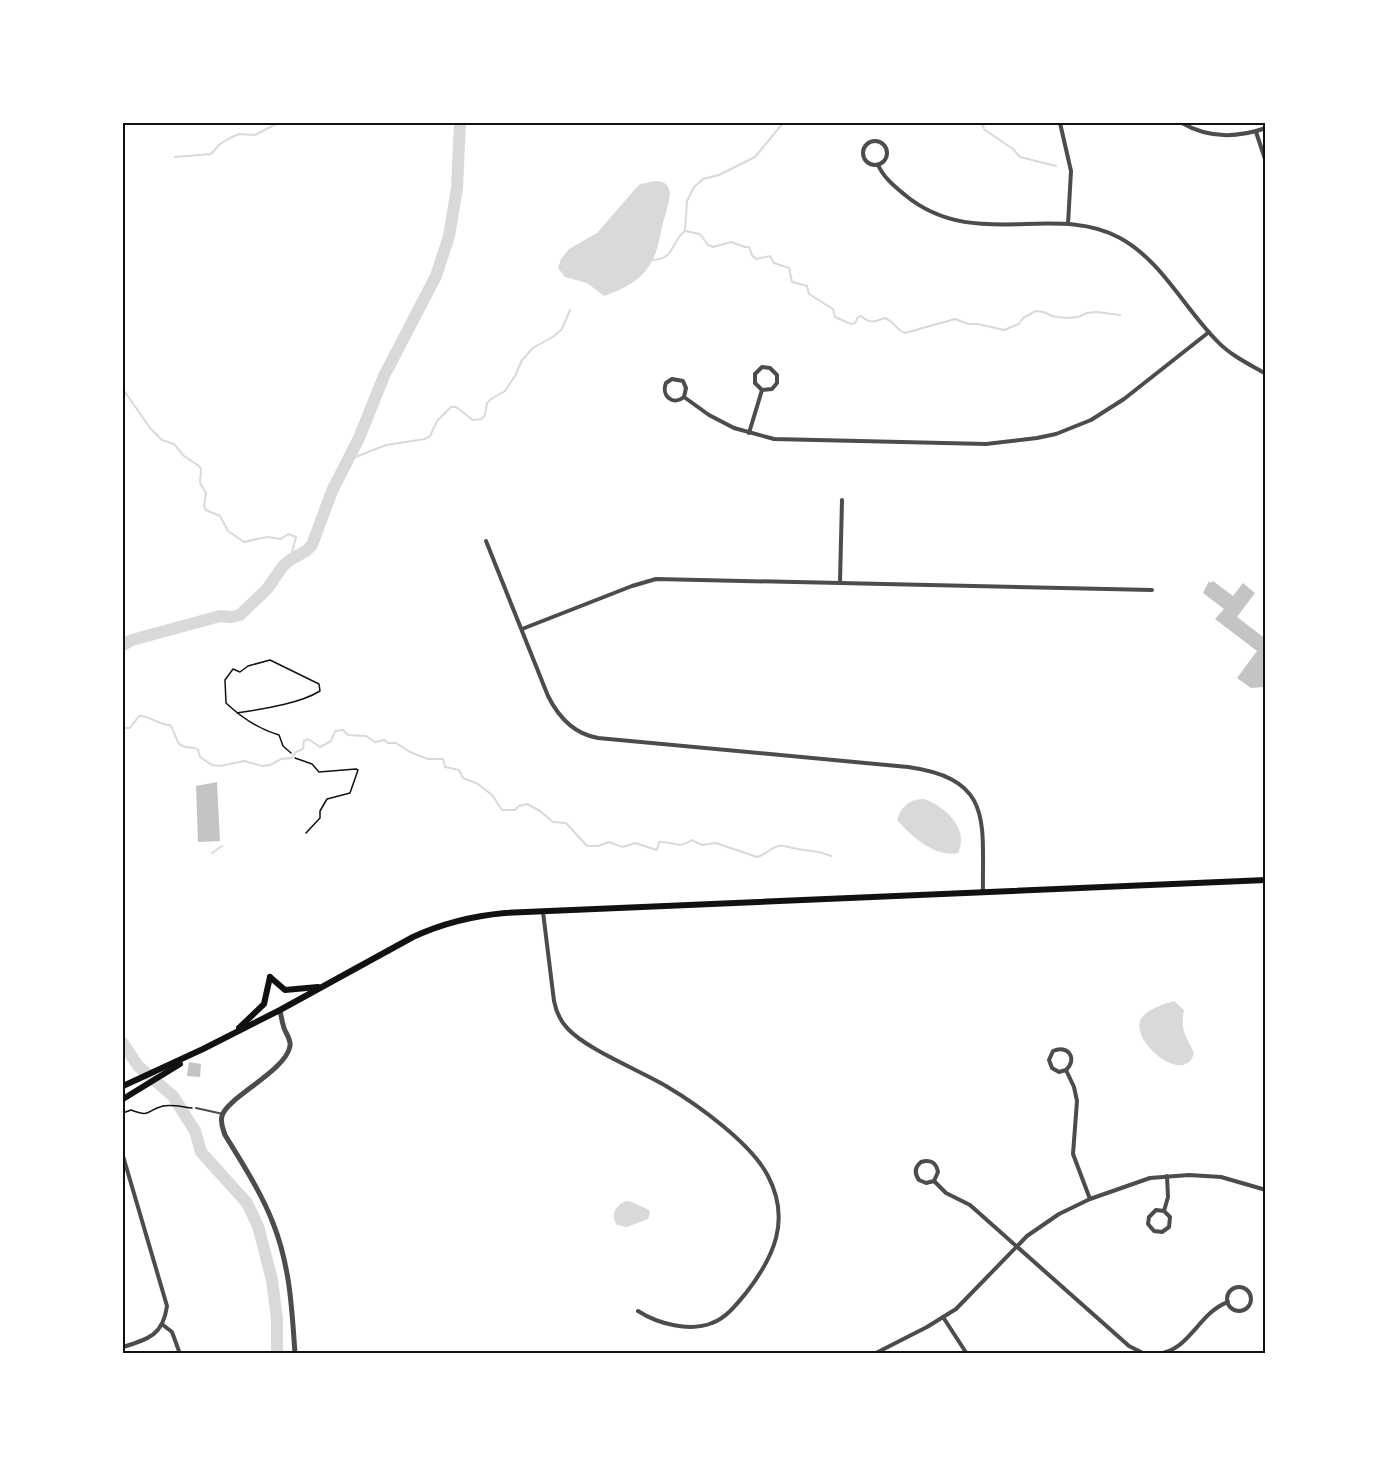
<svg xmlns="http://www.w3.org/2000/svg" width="1389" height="1477" viewBox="0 0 1389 1477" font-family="'Titillium Web',sans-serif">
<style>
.water{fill:#d9d9d9}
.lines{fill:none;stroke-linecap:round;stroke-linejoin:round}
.stream{stroke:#d9d9d9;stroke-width:2}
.river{stroke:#d9d9d9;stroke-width:12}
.building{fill:#c4c4c4}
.path{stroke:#111;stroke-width:1.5}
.service{stroke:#4c4c4c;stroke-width:2}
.minor{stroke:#4c4c4c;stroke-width:4}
.tertiary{stroke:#4c4c4c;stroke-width:5}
.secondary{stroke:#111;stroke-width:6}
.neatline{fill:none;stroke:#111;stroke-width:2}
</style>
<rect width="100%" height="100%" fill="#fff"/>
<g class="water">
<path d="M656,181C665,181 670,186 670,195C668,209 662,223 660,237C653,272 637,284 604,296L587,283L565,277L558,268L561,259L569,249L597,233L636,188L640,184Z"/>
<path d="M924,799C944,806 970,828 958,853C935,858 911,836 897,820C901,807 910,798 924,799Z"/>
<path d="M1174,1001L1184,1010C1180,1033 1186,1034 1194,1053C1185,1087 1129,1041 1141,1019C1147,1009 1164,1004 1174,1001Z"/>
<path d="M626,1201L632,1202L649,1210L650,1213L648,1219L627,1227L617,1225C610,1215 615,1206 626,1201Z"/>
</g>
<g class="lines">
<g class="stream">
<polyline points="981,123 985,130 1013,149 1020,157 1056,166"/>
<polyline points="175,157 211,154 220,144 228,139 239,134 255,135 278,123"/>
<path d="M685,231L700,234L708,245L713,247L731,242L745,247H749L752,255L756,259L770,256L774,263L789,268L792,282L807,286L809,294L833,309L835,317L851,324L855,323L858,317L861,316C870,324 874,322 885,318C894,321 895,329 905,333L955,319L968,324H978L1004,330L1019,324L1023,318L1036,311L1044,312L1052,316L1066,318L1078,317L1087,313L1097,312L1120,315"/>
<path d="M652,260C676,259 670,242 685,231L687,201L694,187L703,179L719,175L755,157L783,123"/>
<polyline points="123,389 150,428 162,440 174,444 184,456 199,466 201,469 200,483 206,493 204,506 206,510 220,516 228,531 244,542 267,537 281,539 288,534 296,537 290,560"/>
<polyline points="348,460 386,445 425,439 430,436 437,421 451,407 456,407 473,420 482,419 485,415 487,403 491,399 505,391 515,376 522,360 533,348 554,336 562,329 570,310"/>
<path d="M123,728H130L139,716C150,715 157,725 170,725C180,739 172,747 195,748L198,750L200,757L212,765L220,766L244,761L262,766L270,765L281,759L291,758L296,752L303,749L304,741L308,739L320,747L331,741L335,731L343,730L348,735L366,736L375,742L384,740L388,743H396L410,752L428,759H443L445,767L459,770L463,778L478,784L492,795L502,810H515L519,806L527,804L540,811L553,822L566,823L587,846H598L609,842C624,847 618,849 635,843L657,850L659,842C676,841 676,850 692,840L702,845L716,843L757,857C766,855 771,847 779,846C785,845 791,848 798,849C812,852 815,849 831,856"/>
<polyline points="212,853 222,846"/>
</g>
<g class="river">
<polyline points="123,645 132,640 220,616 231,617 240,615 267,589 283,566 290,560 306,551 312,545 332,491 359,438 384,376 436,276 449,236 457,188 460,123"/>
<polyline points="123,1043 138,1066 173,1096 195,1131 201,1152 247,1203 258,1226 272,1280 277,1319 277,1354"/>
</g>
</g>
<g class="building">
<polygon points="1209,581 1211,583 1213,581 1233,596 1243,583 1255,593 1237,617 1266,639 1266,689 1263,687 1251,688 1237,678 1257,651 1215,619 1224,609 1203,593"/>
<polygon points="217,782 220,841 198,842 196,786"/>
<polygon points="189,1062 201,1064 200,1077 187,1076"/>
</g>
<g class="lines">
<g class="path">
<path d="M237,713C262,709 299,704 320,691L319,684L270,660L248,666L240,672L233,669L225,680L226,703C242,718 258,729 279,735L283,746L291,753"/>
<polyline points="295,758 312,764 319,772 356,769 358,770 350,793 327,799 320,811 320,818 306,833"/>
<path d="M123,1113L131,1110C152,1118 146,1110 163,1106C172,1104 183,1107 192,1108"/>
</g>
<polyline class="service" points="196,1108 223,1114"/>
<g class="minor">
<polyline points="1060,123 1071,171 1068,224"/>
<path d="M1182,123C1209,139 1237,138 1266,128"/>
<polyline points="1256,132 1266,162"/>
<circle cx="875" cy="153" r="12"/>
<path d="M878,165C884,178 894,186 905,195C974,252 1053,202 1120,238C1162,261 1184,308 1217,341C1230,355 1249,364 1266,374"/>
<path d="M684,397L686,388L683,381L672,379L666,383C661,396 673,406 684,397L709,415L734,428L774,439L986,444L1037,438L1056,434L1091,420L1124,399L1209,332"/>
<polyline points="749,433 762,390 772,389 777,383 777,375 770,368 762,367 755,374 755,383 762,390"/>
<path d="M486,541L548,696C559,718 574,734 598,738L908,767C994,779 982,822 983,893"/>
<polyline points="840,582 842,500"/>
<polyline points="522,629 632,586 656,579 1152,590"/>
<path d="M543,912L554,1001C556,1011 560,1021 568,1029C588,1050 639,1070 666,1086C698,1105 751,1143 768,1176C791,1220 774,1257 746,1293C737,1304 726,1318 712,1323C690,1332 658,1324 638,1311"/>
<path d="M1066,1070L1059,1072L1052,1068L1049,1060L1053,1051C1068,1044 1078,1059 1066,1070L1074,1087L1077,1101L1073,1154L1090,1199"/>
<path d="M123,1156L167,1306C163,1335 149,1339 123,1347"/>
<path d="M934,1181L938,1172C936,1162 930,1159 921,1162C915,1167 914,1173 919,1180L926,1183L934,1181L946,1193L970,1205L1129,1346L1143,1353L1149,1354"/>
<polyline points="1164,1211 1170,1217 1169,1227 1162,1232 1154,1231 1148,1224 1149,1217 1156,1210 1164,1211 1168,1197 1167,1176"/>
<circle cx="1239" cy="1299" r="12"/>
<polyline points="943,1317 967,1354"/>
<polyline points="163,1325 172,1332 180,1354"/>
<polyline points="874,1354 927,1327 956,1309 1027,1236 1059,1214 1090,1199 1150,1178 1189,1175 1221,1177 1266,1190"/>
<path d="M1157,1354C1190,1351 1198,1313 1228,1302"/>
</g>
<path class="tertiary" d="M280,1010C281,1016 282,1022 284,1028C286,1034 291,1039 290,1046C286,1071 226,1098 222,1116C220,1123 223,1129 225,1135C242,1163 261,1192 273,1223C290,1266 292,1309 295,1354"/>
<g class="secondary">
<polyline points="270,977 285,990 318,987"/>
<polyline points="239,1028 264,1004 270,977"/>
<path d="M123,1086L203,1049L280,1010L413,937C443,923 472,916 505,913L1266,880"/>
<polyline points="123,1099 180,1064"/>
</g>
</g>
<rect width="1389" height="1477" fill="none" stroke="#ffffff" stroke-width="249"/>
<rect x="124" y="124" width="1140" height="1228" class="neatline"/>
</svg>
